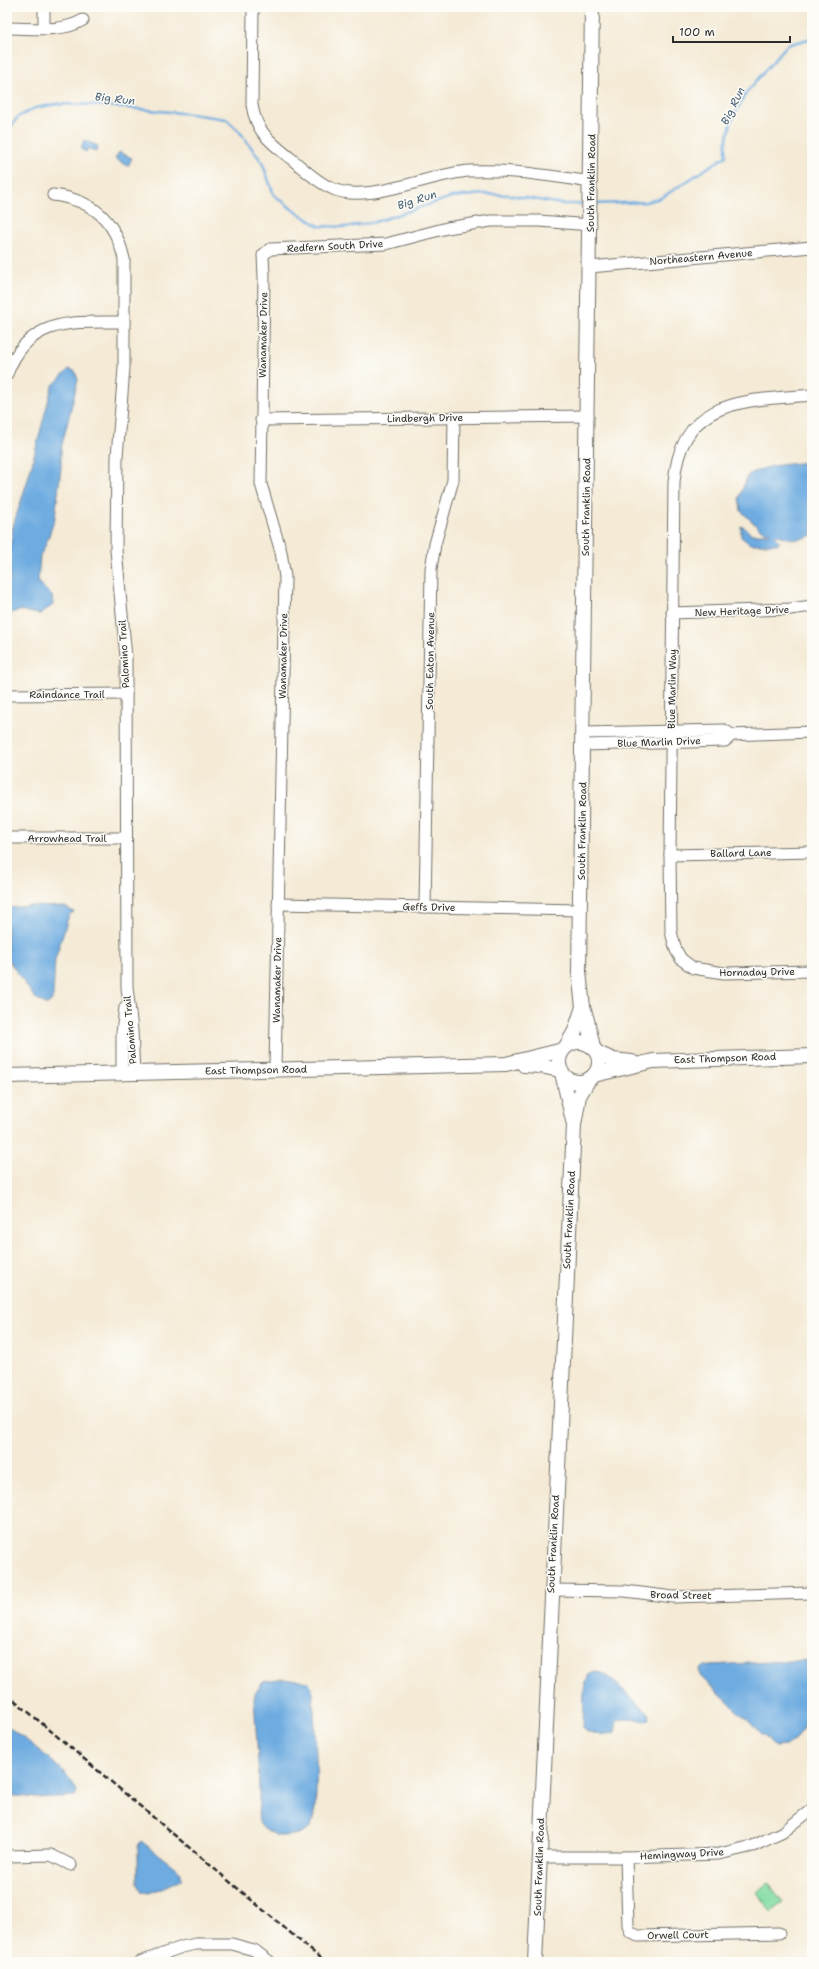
<svg xmlns="http://www.w3.org/2000/svg" width="819" height="1969" viewBox="0 0 819 1969" font-family="'Shantell Sans',sans-serif">
<style>
.green{fill:#83dda3;stroke:#578467}
.water{fill:#6dabe0;stroke:#4c6b86}
.lines{fill:none;stroke-linecap:round;stroke-linejoin:round}
.stream{stroke:#6dabe0;stroke-width:2.5}
.minor-casing{stroke:#716e66;stroke-width:13}
.major-casing{stroke:#716e66;stroke-width:16}
.minor{stroke:#fff;stroke-width:11}
.major{stroke:#fff;stroke-width:14}
.rail{stroke:#2b2b2b;stroke-width:2.5;stroke-dasharray:6 3;stroke-linecap:butt}
.labels{text-anchor:middle;dominant-baseline:central;stroke-width:3;stroke-linejoin:round;paint-order:stroke}
.street-label{font-size:10px;fill:#2b2b2b;stroke:#fdfcf7}
.water-label{font-size:11px;font-style:italic;fill:#455e73;stroke:#fdfcf7}
</style>
<rect width="100%" height="100%" fill="#fdfcf7"/>
<filter id="ink" filterUnits="userSpaceOnUse"><feTurbulence type="fractalNoise" baseFrequency=".025" numOctaves="2"/><feDisplacementMap in="SourceGraphic" scale="8" xChannelSelector="R" yChannelSelector="G"/><feConvolveMatrix kernelMatrix="1 2 1 2 8 2 1 2 1" color-interpolation-filters="sRGB"/></filter>
<filter id="wash" filterUnits="userSpaceOnUse"><feTurbulence type="fractalNoise" baseFrequency=".012" numOctaves="4" result="noise"/><feDisplacementMap in="SourceGraphic" scale="16" xChannelSelector="R" yChannelSelector="G"/><feGaussianBlur stdDeviation="0.9" result="paint"/><feColorMatrix in="noise" values="0 0 0 0 0 0 0 0 0 0 0 0 0 0 0 0 0 1.4 0 .05"/><feComposite in="paint" operator="in"/></filter>
<g filter="url(#wash)">
<rect width="100%" height="100%" fill="#f4ead5"/>
<polygon class="green" points="769,1883 783,1903 770,1912 757,1892"/>
<g class="water">
<polygon points="84,140 98,146 96,152 88,148 86,152 81,149"/>
<polygon points="119,152 132,158 128,166 115,159"/>
<path d="M69,369L75,371L78,380L61,449V468L55,518L46,544L40,556L38,582L52,596L53,605L40,614C26,613 21,606 7,616V584L10,581V577L9,555L13,526L28,479L51,390L53,385Z"/>
<path d="M812,462V535C793,543 794,538 776,535L775,537L780,542L777,544H750L741,537V526L744,527L751,534H770L769,532L761,530L741,511L739,498L748,475C768,464 789,464 812,462Z"/>
<polygon points="30,906 65,907 74,912 69,915 55,960 53,997 51,1001 47,1005 35,998 7,958 7,908"/>
<polygon points="812,1660 812,1716 794,1741 786,1746 776,1747 700,1676 699,1670 704,1666 710,1665"/>
<path d="M595,1672L602,1673L609,1677L649,1714L650,1719C640,1722 626,1716 617,1721L615,1732C606,1735 594,1736 586,1731L583,1727L584,1689L589,1674Z"/>
<path d="M278,1679L301,1680L309,1683L313,1693C314,1716 322,1816 309,1829C304,1834 288,1836 280,1836C273,1835 263,1830 260,1824C256,1816 260,1805 259,1797C259,1764 256,1732 254,1699L255,1693L264,1681Z"/>
<path d="M7,1726C23,1737 73,1774 77,1792L75,1796L36,1798L7,1795Z"/>
<polygon points="141,1841 181,1872 181,1880 149,1893 142,1892 138,1884 138,1846"/>
</g>
<g class="lines">
<g class="stream">
<polyline points="7,132 18,117 35,108 57,104 96,105 191,114 226,119 239,131 262,162 274,195 296,212 319,226 346,227 375,222 452,197 485,194 509,195 562,204 585,204"/>
<polyline points="594,204 646,202 661,198 726,156 726,142 732,120 746,93 787,45 812,38"/>
</g>
</g>
</g>
<g filter="url(#ink)">
<g class="lines">
<g class="minor-casing">
<g id="minor">
<polyline points="44,7 44,28"/>
<path d="M253,7L252,105C256,131 269,141 289,157C303,168 315,181 331,188C366,206 430,173 470,171C511,169 551,176 591,182"/>
<path d="M7,28C32,28 62,33 83,20"/>
<path d="M53,195C92,200 115,219 124,259V368L117,457L116,550L126,657L127,987L132,1030L134,1073"/>
<polyline points="590,267 812,247"/>
<path d="M7,374C28,317 73,322 124,322"/>
<path d="M812,395C746,401 681,397 674,482L670,855L671,932L676,950L681,959L693,968L724,973L812,971"/>
<polyline points="261,420 588,416"/>
<polyline points="672,613 790,609 812,606"/>
<polyline points="7,695 126,694"/>
<polyline points="732,735 812,732"/>
<polyline points="584,745 725,741 732,735 724,730 584,733"/>
<polyline points="7,838 126,838"/>
<polyline points="670,855 812,852"/>
<polyline points="278,904 580,910"/>
<polyline points="425,907 431,569 435,544 453,480 454,418"/>
<polyline points="275,1069 285,577 281,552 261,484 264,277 263,255 270,249 386,244 447,228 491,221 539,221 591,225"/>
<polyline points="122,1073 122,1033 125,1007"/>
<polyline points="551,1590 625,1591 673,1597 812,1593"/>
<polyline points="7,1856 51,1855 71,1865"/>
<polyline points="540,1857 626,1857 719,1854 753,1846 783,1832 812,1809"/>
<polyline points="626,1857 628,1925 630,1932 638,1936 779,1933"/>
<polyline points="140,1962 182,1947 196,1944 232,1944 254,1950 270,1962"/>
</g>
</g>
<g class="major-casing">
<g id="major">
<polyline points="592,7 579,972 583,1007 587,1020 593,1047"/>
<circle cx="579" cy="1062" r="20"/>
<polyline points="567,1045 575,1031 583,1007"/>
<polyline points="596,1052 613,1060 632,1062"/>
<polyline points="524,1065 540,1066 560,1070"/>
<polyline points="562,1073 573,1121"/>
<polyline points="594,1075 653,1061 812,1056"/>
<polyline points="7,1076 506,1064 563,1050"/>
<polyline points="535,1962 574,1125 579,1096 589,1079"/>
</g>
</g>
<use href="#minor" class="minor"/>
<use href="#major" class="major"/>
<polyline class="rail" points="7,1694 325,1962"/>
</g>
</g>
<g class="labels">
<g class="street-label">
<text transform="translate(591 183) rotate(-89)">South Franklin Road</text>
<text transform="translate(335 246) rotate(-3)">Redfern South Drive</text>
<text transform="translate(701 257) rotate(-5)">Northeastern Avenue</text>
<text transform="translate(263 335) rotate(-89)">Wanamaker Drive</text>
<text transform="translate(425 418) rotate(-1)">Lindbergh Drive</text>
<text transform="translate(586 507) rotate(-89)">South Franklin Road</text>
<text transform="translate(742 611) rotate(-2)">New Heritage Drive</text>
<text transform="translate(124 654) rotate(-93)">Palomino Trail</text>
<text transform="translate(283 656) rotate(-89)">Wanamaker Drive</text>
<text transform="translate(430 661) rotate(-89)">South Eaton Avenue</text>
<text transform="translate(672 689) rotate(-89)">Blue Marlin Way</text>
<text x="67" y="694">Raindance Trail</text>
<text transform="translate(659 742) rotate(-2)">Blue Marlin Drive</text>
<text transform="translate(582 831) rotate(-89)">South Franklin Road</text>
<text x="67" y="838">Arrowhead Trail</text>
<text transform="translate(741 853) rotate(-1)">Ballard Lane</text>
<text transform="translate(429 907) rotate(1)">Geffs Drive</text>
<text transform="translate(757 972) rotate(-1)">Hornaday Drive</text>
<text transform="translate(277 980) rotate(-89)">Wanamaker Drive</text>
<text transform="translate(130 1030) rotate(-95)">Palomino Trail</text>
<text transform="translate(725 1058) rotate(-2)">East Thompson Road</text>
<text transform="translate(256 1070) rotate(-1)">East Thompson Road</text>
<text transform="translate(569 1220) rotate(-87)">South Franklin Road</text>
<text transform="translate(553 1544) rotate(-87)">South Franklin Road</text>
<text transform="translate(681 1595) rotate(1)">Broad Street</text>
<text transform="translate(682 1854) rotate(-3)">Hemingway Drive</text>
<text transform="translate(539 1867) rotate(-88)">South Franklin Road</text>
<text transform="translate(678 1935) rotate(-1)">Orwell Court</text>
</g>
<g class="water-label">
<text transform="translate(115 99) rotate(6)">Big Run</text>
<text transform="translate(733 106) rotate(-64)">Big Run</text>
<text transform="translate(417 200) rotate(-18)">Big Run</text>
</g>
</g>
<rect width="819" height="1969" fill="none" stroke="#fdfcf7" stroke-width="24"/>
<path d="M673 36v6h117v-6" fill="none" stroke="#2b2b2b" stroke-width="2"/>
<text x="679" y="36" font-size="12" fill="#2b2b2b" stroke="#fdfcf7" stroke-width="3" paint-order="stroke">100 m</text>
</svg>
